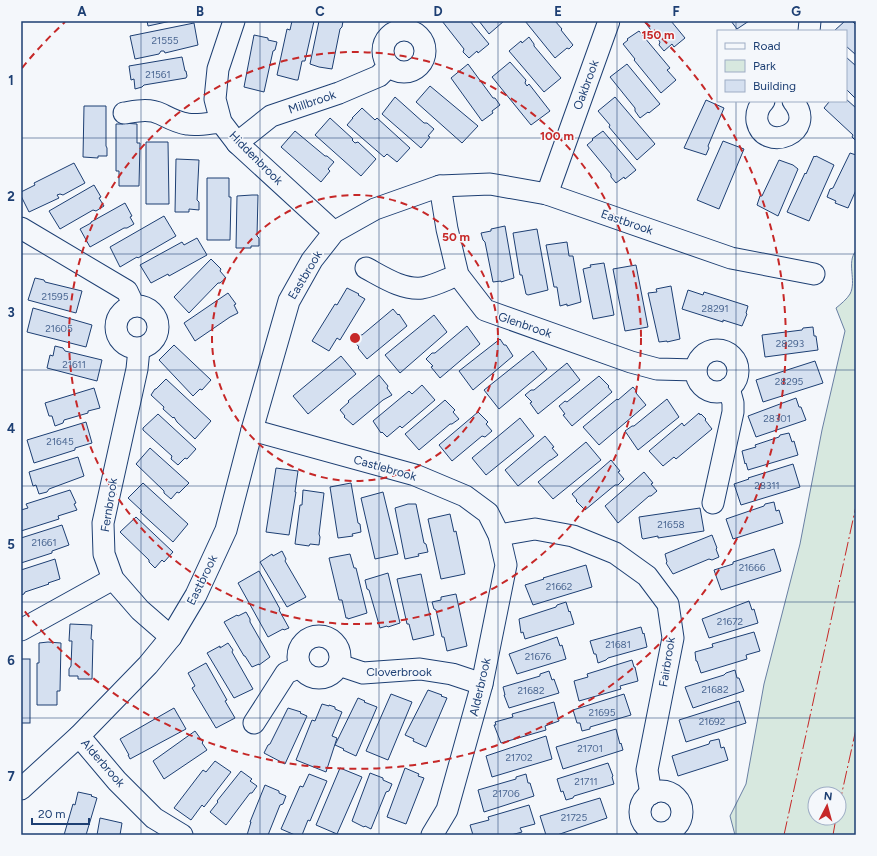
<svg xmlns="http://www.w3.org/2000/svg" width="877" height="856" viewBox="0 0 877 856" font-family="Figtree,sans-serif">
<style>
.green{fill:#d7e8df;stroke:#687fa3;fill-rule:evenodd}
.building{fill:#d5e0f0;stroke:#1d3f73}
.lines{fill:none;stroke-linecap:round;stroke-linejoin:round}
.minor-casing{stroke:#1d3f73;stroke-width:23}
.minor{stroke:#f4f7fb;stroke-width:21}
.power{stroke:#c62828;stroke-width:1;stroke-dasharray:14 3 2 3;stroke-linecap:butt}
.grid{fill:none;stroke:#1d3f73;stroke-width:1;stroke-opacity:0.55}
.ring{fill:none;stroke:#c62828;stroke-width:2;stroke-dasharray:7 5}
.labels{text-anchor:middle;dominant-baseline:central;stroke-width:3;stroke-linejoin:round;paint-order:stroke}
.number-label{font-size:10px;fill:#4b6792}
.street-label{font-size:12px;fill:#1d3f73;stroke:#f4f7fb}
.centre{fill:#c62828;stroke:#f4f7fb;stroke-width:2}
.ring-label{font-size:12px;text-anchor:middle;font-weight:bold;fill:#c62828;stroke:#f4f7fb;stroke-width:3;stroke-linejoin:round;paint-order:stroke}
.neatline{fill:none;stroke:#1d3f73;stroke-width:1.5}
.grid-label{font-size:13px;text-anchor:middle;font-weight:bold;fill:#1d3f73}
</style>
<rect width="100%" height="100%" fill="#f4f7fb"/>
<path class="green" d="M856,251V835H735L730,816L746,784L764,684L800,544L822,430L845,331L836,308C841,304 847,299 850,294C857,281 846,262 856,251ZM815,794H839V818H815Z"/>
<g class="building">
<polygon points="147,21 171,21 148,26"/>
<polygon points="292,21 314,21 305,61 302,61 298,80 296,80 277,75 287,29 290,30"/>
<polygon points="319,21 343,21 342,27 340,29 332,69 319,67 310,64"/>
<polygon points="442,21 470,21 489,44 478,53 477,51 469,58 463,52 464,49"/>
<polygon points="479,21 504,21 489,34"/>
<polygon points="525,21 555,21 562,29 561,30 573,45 569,49 567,48 555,58"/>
<polygon points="644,21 671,21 685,38 674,47 672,44 664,51 659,45 660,42"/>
<polygon points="731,21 749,21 737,29"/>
<polygon points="845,21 852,21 856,25 856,55 846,46 846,31 834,31"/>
<polygon points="194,23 198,45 165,53 164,51 161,51 159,54 135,59 130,36"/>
<polygon points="639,31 670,68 667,70 676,80 661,93 634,60 635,59 623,44 628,40 627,39"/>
<polygon points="254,35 268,38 268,40 277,42 275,50 273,51 264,92 244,87"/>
<polygon points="529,37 534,44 534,46 561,78 544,92 509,51 521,41 522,43"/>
<polygon points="182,57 185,71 186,71 187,76 186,78 144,85 142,87 135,89 134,79 131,80 129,66"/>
<polygon points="846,57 856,66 856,99 846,89"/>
<polygon points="510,62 526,80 525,83 527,86 529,84 550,111 531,125 492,77"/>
<polygon points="468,64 493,98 495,98 500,105 492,111 493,113 482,121 451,78"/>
<polygon points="627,64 660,104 649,113 648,112 640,118 635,111 635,108 610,77"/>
<polygon points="430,86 478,126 462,143 416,102"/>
<polygon points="395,97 424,123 427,123 434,129 428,136 430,137 421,148 382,114"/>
<polygon points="615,97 655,144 637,160 609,127 610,125 598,111"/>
<polygon points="846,99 856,108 856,141 852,137 853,135 824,108 829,102 828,101 846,101"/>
<polygon points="706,100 724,108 708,146 709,148 706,155 684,148"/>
<polygon points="84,106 106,106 106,146 107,148 107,156 98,156 98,158 83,157"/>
<polygon points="362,108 375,120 377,118 410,148 397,162 387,154 384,157 347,125 353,118 352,118"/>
<polygon points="330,118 353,139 352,140 355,143 358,142 376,159 361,176 315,135"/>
<polygon points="123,123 137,124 137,143 140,143 139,186 119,186 119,171 116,171 116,124 123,124"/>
<polygon points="295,131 325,156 327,156 334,162 328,169 330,171 321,182 281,147"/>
<polygon points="603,131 636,170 625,179 624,177 616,183 611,177 611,174 587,145 593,140 592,139"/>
<polygon points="723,141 744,149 719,209 697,200"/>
<polygon points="146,142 168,142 169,204 146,204"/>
<polygon points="850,153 856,155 856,190 848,208 835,203 836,201 827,197 830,189 833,188"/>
<polygon points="814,156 815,157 816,156 834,165 809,221 787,212 805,173 806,174"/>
<polygon points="176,159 199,160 197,200 199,202 199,210 189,209 189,212 175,212"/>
<polygon points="779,160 793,165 798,169 778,216 757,205 760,196 762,196"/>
<polygon points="74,163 85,183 63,195 60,194 57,195 59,198 29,212 21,196 21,192 35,185 34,183"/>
<polygon points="207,178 229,178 229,197 231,197 230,240 207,240"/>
<polygon points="94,185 101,197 99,198 104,206 96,211 93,210 60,229 49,211"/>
<polygon points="252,195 258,195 257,236 259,238 259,246 251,246 251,248 236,248 237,196"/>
<polygon points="125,203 132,216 130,217 134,224 127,228 124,228 90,247 80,229 91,223 91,222"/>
<polygon points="164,216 176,236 138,258 137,257 120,267 110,247"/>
<polygon points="505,226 514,278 501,282 501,281 493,282 485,242 483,240 481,233 491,231 491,229"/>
<polygon points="537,229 548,290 528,295 526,294 522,275 520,275 513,233"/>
<polygon points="197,238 207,255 169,276 168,274 151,283 140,265 182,242 184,245"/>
<polygon points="567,242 569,256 573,256 581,302 567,306 567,304 560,306 557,287 554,287 546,245"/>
<polygon points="211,259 221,269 220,271 226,278 220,283 218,283 189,313 174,297"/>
<polygon points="604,263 614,315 593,319 583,269 591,267 590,265"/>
<polygon points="636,265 648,327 625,331 613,269"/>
<polygon points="35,278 44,280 45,282 82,291 76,313 28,300"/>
<polygon points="671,286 680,339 667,342 667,341 659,342 648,293 657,292 656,289"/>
<polygon points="347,288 359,294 358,295 365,299 340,340 337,338 329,351 312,341 335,304 337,305"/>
<polygon points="688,290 703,295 704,292 748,306 746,313 747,314 742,326 723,320 723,322 682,309"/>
<polygon points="228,293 236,304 234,305 238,313 230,317 195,341 184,323"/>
<polygon points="33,308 92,325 86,347 27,332"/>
<polygon points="393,309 398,315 399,314 407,326 367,359 358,348 359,347 353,340 359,335 362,335"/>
<polygon points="434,315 447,332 400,373 385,355"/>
<polygon points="467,326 480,344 440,378 431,367 433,366 426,359 432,353 435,353"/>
<polygon points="813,327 814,336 816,336 818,350 765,357 762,335 802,330 803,328"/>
<polygon points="500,339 504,345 506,345 513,356 473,390 459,371"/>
<polygon points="174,345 211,380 202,390 200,389 193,396 159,360"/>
<polygon points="55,346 63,348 65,351 102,360 97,381 47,368 50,355 53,356"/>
<polygon points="533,351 547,369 499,409 484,390"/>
<polygon points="341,356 356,374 308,414 293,396"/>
<polygon points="815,361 823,383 763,402 756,380"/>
<polygon points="567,363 580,380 538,414 530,403 532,402 525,395 531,390 534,390"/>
<polygon points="379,375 388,386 387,388 392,395 383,400 353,425 344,417 345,416 340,410 349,402 348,401"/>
<polygon points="599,376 609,386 608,387 612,392 572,426 563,415 565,414 559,406 565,401 567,402"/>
<polygon points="166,379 211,421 195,439 177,422 174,417 173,418 163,409 164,407 151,395 155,389 156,389"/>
<polygon points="422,385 435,400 402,428 400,426 387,437 382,432 381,433 373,421 409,391 412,394"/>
<polygon points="633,387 637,392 636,393 646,405 599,445 583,427 617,399 618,400"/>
<polygon points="94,388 100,408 88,411 88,413 64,420 63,423 55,426 52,416 49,416 45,403"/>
<polygon points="796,398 799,407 801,407 806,420 756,437 748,416"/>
<polygon points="667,399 679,417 638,450 625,431 632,426 634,426"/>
<polygon points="445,400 455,410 453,412 459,419 452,424 450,424 419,450 405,434"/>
<polygon points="478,412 488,422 486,424 492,431 485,437 482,436 452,461 439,445"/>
<polygon points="699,413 700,415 701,414 706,419 705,420 712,429 676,459 674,457 663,466 649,451 682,423 684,426"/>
<polygon points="158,414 196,449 187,459 185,458 178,465 171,459 172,456 143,430 143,428"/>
<polygon points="520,418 534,436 486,475 472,458"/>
<polygon points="86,422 92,443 75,448 75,450 34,463 27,440"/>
<polygon points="789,433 792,442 794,441 798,455 748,470 746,463 745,464 742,451 756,447 755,445 779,437 780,435"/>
<polygon points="545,436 554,447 552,448 558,455 551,460 550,460 518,486 505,470"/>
<polygon points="586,442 601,460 553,499 538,482"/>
<polygon points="150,448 189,483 179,493 177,492 171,499 164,493 164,491 136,464"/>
<polygon points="78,457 84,476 49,489 47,492 39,494 36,485 33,486 29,472"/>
<polygon points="611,460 620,471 618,472 624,479 618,485 615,485 585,510 576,501 577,500 572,494"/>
<polygon points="793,464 800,487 741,505 734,484 749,479 748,478"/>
<polygon points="276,468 298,471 295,492 296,492 289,535 266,532"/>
<polygon points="644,472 653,483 651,484 657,491 651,496 649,496 618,523 605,506"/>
<polygon points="143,483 188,524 173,542 140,512 142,511 128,498"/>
<polygon points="351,483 358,523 360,524 361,532 352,534 353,536 338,538 330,487"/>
<polygon points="70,490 76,503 74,504 77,510 58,516 59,519 21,531 21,510 28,508 26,504"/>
<polygon points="303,490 324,493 319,534 320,537 319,545 310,544 309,546 295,544 300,505 302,505"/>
<polygon points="383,492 398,554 375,559 361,498"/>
<polygon points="774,502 776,511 779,510 783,523 733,539 726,519 764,506 765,504"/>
<polygon points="408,504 416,504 424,543 426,544 428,552 418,554 419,556 405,559 395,508"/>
<polygon points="700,508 704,531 658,538 658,536 643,539 642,538 639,517"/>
<polygon points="450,514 454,532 456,531 465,574 441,579 428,519"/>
<polygon points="136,517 173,552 164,562 162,560 155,568 149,562 149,560 120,532"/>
<polygon points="62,525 69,545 52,551 52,553 21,563 21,538"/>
<polygon points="712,535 717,548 716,549 719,557 712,560 709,559 673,574 666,563 667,562 665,554"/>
<polygon points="774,549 781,571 721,590 714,570 733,564 733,562"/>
<polygon points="282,551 286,559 285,561 306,597 287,607 260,562 272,554 273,556"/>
<polygon points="350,554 354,568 356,568 367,613 348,619 348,618 346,618 342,600 339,600 329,558"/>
<polygon points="55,559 60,579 48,583 49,584 25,592 24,594 21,595 21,570"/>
<polygon points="586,565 592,587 533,605 525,585 544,579 543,578"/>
<polygon points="259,571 280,609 279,610 289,628 284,630 283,629 268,637 238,583"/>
<polygon points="388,573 400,623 388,627 387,626 380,628 369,590 367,589 365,580"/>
<polygon points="421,574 434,635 413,640 409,624 407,624 397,579"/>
<polygon points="456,594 467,646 447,651 444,637 442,637 436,610 434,609 432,602 441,600 441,597"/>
<polygon points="749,601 752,610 754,609 758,623 709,638 702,619"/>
<polygon points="566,602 569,612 570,611 574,624 525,639 523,632 521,633 519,619 556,607 557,605"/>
<polygon points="246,612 250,619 250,622 270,657 259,665 259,664 252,667 245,656 244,656 224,622 237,615 238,616"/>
<polygon points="70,624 92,625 91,639 93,640 92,679 78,679 78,676 69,676 69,669 71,666 72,641 69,641"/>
<polygon points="641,627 643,634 644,633 647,647 608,658 606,660 598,663 596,654 594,654 590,641"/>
<polygon points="754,632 760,651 746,655 747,659 701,673 697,661 696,661 695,652 713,647 712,644"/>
<polygon points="557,637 560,646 562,645 566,659 517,674 509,654"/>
<polygon points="48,642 61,643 60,691 57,691 57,705 37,705 37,663 39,663 39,643"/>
<polygon points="228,643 233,650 232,652 253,689 234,698 207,653 220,646 220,648"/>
<rect x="21" y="659" width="9" height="64"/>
<polygon points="632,660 634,667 635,667 638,681 620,686 621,689 579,701 574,681 588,677 587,674"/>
<polygon points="206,663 227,700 225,701 235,718 216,728 192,688 195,686 188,673"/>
<polygon points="735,670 737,678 739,678 744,691 693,708 685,687 724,675 726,673"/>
<polygon points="549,671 552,680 554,679 559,693 509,708 504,695 505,695 503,687 540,676 540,674"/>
<polygon points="428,690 442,695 441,696 447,698 426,747 413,741 414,739 405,735"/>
<polygon points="391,694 412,702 388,760 366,751"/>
<polygon points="624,694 631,715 590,727 590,729 582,731 580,723 577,723 573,710"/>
<polygon points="358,698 365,701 364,702 377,707 356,756 343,750 344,749 335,745"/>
<polygon points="739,701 746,723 686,742 679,720"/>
<polygon points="554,702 559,721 545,726 546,730 501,743 494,725 496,725 495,722 513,717 512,714"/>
<polygon points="322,704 329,706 329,705 335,707 335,709 342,712 332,736 337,738 326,772 296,760 312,720 315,721"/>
<polygon points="174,708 186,729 130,759 128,755 129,755 120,739"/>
<polygon points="288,708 301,712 300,713 307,716 285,764 264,753 268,745 270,744"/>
<polygon points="616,729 620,744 621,743 623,750 563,769 556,747"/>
<polygon points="195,731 203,742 202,743 207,750 164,779 153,761"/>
<polygon points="546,736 552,759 492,777 486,756"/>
<polygon points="719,739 721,748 724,747 728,760 678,776 672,756 709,744 710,741"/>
<polygon points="215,761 231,772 204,807 202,805 191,820 174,808 203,770 206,772"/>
<polygon points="608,763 613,776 612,777 614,784 574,796 573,798 566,800 563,791 561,792 557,779"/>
<polygon points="340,768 362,777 337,834 316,825"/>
<polygon points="405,768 419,774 418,776 424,778 406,824 387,817"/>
<polygon points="241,771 252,779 250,781 257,786 252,793 250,793 226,825 210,812 218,802 217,801"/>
<polygon points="370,773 383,778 383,780 392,784 389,791 386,792 371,829 365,826 364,827 352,821"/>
<polygon points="309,774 327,781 310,821 308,820 302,835 295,835 281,829 300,786 303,787"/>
<polygon points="526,774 528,783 530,783 534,796 484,812 478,790 516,779 516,777"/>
<polygon points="265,785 279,791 279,793 286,796 283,804 280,805 268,835 247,835 251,822 250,822"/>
<polygon points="78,792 92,795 91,796 97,798 86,835 64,835 73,804 75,805"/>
<polygon points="600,798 607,818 557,835 546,835 540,816"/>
<polygon points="529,805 535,824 520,828 522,832 511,835 473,835 470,825 489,820 488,817"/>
<polygon points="100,818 122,823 120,835 97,835"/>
</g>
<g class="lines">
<g class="minor-casing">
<g id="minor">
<polyline points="234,21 218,69 215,99 221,122 237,143 334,232"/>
<circle cx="404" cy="51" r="21"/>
<polyline points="809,31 810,21"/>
<path d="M764,101C759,106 756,113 757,121C764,154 819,133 793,101"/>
<path d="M124,113C137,111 149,108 161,114C169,118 178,123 187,124C198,126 210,123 221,122"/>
<polyline points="237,143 271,116 339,93 379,76 389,66"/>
<polyline points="440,186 447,229 458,275 485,310 631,362 657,369 696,370"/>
<polyline points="547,194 609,21"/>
<polyline points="21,228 127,291 134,306"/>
<path d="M366,268C383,277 402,290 422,288C434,286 447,279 458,275"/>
<circle cx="137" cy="327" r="21"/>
<polyline points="139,349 137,369 103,523 104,554 113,579 140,610 171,637"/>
<circle cx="717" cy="371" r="21"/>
<polyline points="252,430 415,475 465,496 488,513 499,535 506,565 482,684 447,810 432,835"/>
<polyline points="713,503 733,412 733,403 729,388"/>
<polyline points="499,535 535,529 573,536 615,553 647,576 668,604 673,638 647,770 651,794"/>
<polyline points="21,630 113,579"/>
<circle cx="319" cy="657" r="21"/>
<polyline points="339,665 363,673 420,669 452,674 482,684"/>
<polyline points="254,723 286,673 300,667"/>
<polyline points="79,736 117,781 154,818 182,835"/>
<polyline points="21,789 79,736 148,665 171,637 196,595 226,530 252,430 289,301 312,260 334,232 375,209 440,186 490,184 547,194 731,258 814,274"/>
<circle cx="661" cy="812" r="21"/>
</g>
</g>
<use href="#minor" class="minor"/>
<g class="power">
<polyline points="839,806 856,729"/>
<polyline points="784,835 856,506"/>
<polyline points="833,835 836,818"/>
</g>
</g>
<path class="grid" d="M141,21V835M260,21V835M379,21V835M498,21V835M617,21V835M736,21V31M736,101V835M21,138H856M21,254H856M21,370H856M21,486H856M21,602H856M21,718H856"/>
<g class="ring">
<circle cx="355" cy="338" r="143"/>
<circle cx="355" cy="338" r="286"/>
<path d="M22 68A429 429 0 0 1 65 22M645 22A429 429 0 1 1 22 608"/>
</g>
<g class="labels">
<g class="number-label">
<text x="165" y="40">21555</text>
<text x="158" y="74">21561</text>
<text x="55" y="296">21595</text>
<text x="715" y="308">28291</text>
<text x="59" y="328">21605</text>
<text x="790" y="343">28293</text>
<text x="74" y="364">21611</text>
<text x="789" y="381">28295</text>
<text x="777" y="418">28301</text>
<text x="60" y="441">21645</text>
<text x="767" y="485">28311</text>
<text x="671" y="524">21658</text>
<text x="44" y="542">21661</text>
<text x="752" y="567">21666</text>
<text x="559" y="586">21662</text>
<text x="730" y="621">21672</text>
<text x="618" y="644">21681</text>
<text x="538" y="656">21676</text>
<text x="715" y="689">21682</text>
<text x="531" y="690">21682</text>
<text x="602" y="712">21695</text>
<text x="712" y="721">21692</text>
<text x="590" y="748">21701</text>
<text x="519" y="757">21702</text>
<text x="586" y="781">21711</text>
<text x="506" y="793">21706</text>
<text x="574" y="817">21725</text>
</g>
<g class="street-label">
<text transform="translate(586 85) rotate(-70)">Oakbrook</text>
<text transform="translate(312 102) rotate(-19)">Millbrook</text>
<text transform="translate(256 158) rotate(45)">Hiddenbrook</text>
<text transform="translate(627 222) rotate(19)">Eastbrook</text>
<text transform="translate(305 275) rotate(-59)">Eastbrook</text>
<text transform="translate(525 325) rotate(19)">Glenbrook</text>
<text transform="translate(385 468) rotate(16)">Castlebrook</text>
<text transform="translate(109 505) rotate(-81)">Fernbrook</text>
<text transform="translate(202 580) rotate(-64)">Eastbrook</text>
<text transform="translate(667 662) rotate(-81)">Fairbrook</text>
<text x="399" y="672">Cloverbrook</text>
<text transform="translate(480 687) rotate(-77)">Alderbrook</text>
<text transform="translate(103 763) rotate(49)">Alderbrook</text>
</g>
</g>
<circle cx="355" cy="338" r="6" class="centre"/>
<g class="ring-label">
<text x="658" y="39">150 m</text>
<text x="557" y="140">100 m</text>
<text x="456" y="241">50 m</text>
</g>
<rect width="877" height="856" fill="none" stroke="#f4f7fb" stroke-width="44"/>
<rect x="717" y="30" width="130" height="72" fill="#f4f7fb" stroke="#9eadc5"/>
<rect x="725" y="43" width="20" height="6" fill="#f4f7fb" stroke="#9eadc5"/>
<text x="753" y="50" font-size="12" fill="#1d3f73">Road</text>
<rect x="725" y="60" width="20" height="12" fill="#d7e8df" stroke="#9eadc5"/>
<text x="753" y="70" font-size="12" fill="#1d3f73">Park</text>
<rect x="725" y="80" width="20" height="12" fill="#d5e0f0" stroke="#9eadc5"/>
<text x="753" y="90" font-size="12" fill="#1d3f73">Building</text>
<g transform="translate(827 806) rotate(6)"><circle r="19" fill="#f4f7fb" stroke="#9eadc5"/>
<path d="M0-3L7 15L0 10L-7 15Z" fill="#c62828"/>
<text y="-6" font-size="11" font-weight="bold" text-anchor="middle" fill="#1d3f73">N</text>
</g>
<path d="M32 818v6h57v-6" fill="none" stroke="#1d3f73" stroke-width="2"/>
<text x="38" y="818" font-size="12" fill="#1d3f73" stroke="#f4f7fb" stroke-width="3" paint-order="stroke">20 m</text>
<rect x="22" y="22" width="833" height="812" class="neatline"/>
<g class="grid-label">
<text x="82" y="16">A</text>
<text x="200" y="16">B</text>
<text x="320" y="16">C</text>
<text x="438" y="16">D</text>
<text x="558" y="16">E</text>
<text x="676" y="16">F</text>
<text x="796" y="16">G</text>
<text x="11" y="85">1</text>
<text x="11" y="201">2</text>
<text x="11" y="317">3</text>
<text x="11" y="433">4</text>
<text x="11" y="549">5</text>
<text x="11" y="665">6</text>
<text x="11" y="781">7</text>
</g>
</svg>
